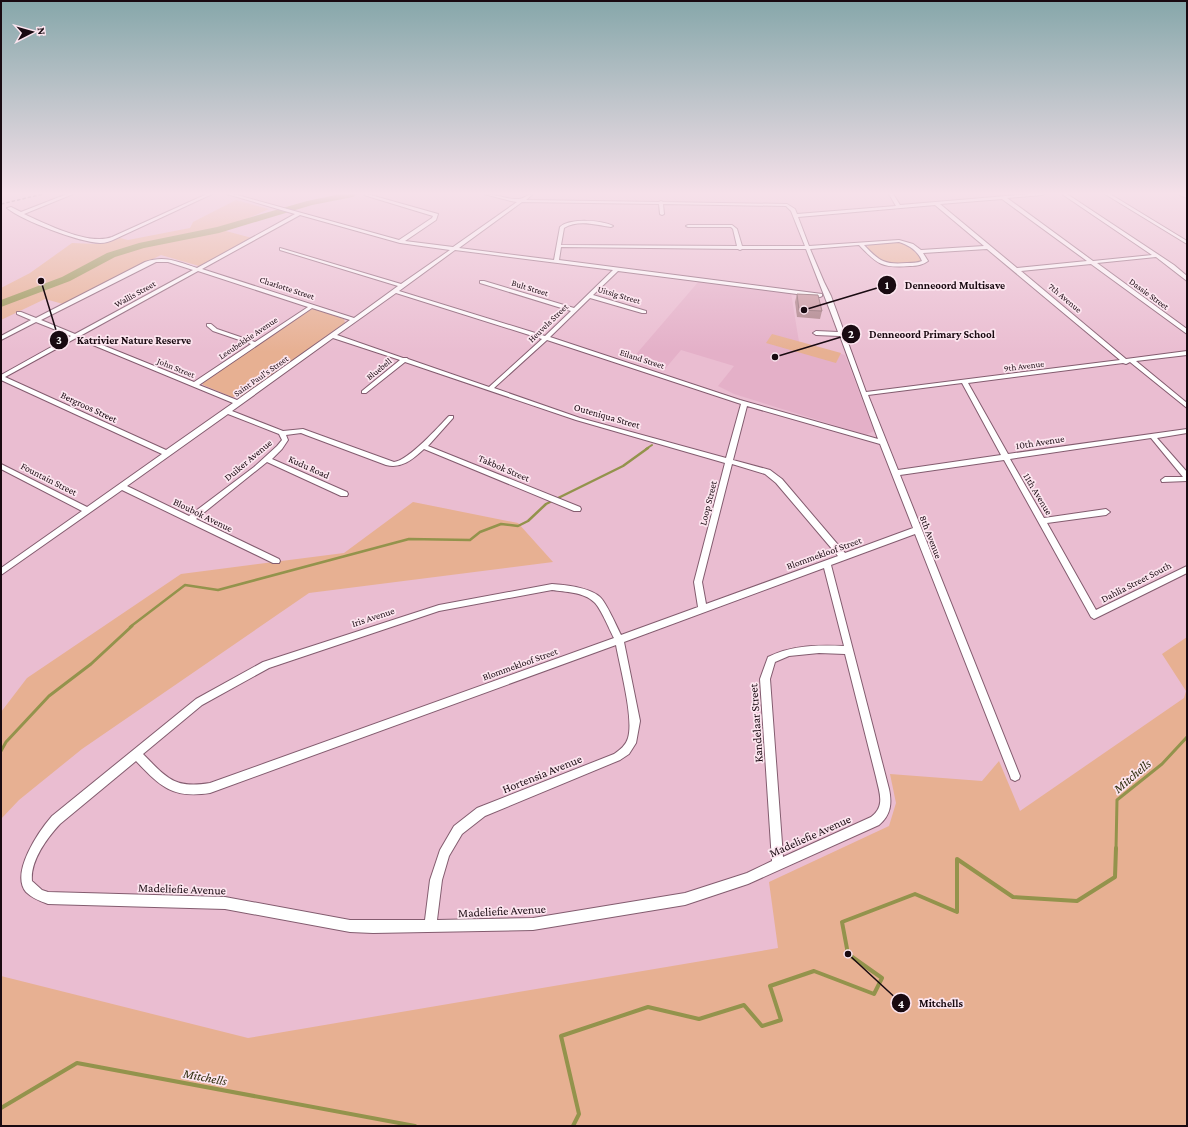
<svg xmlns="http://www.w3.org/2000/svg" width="1188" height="1127" viewBox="0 0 1188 1127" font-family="'Crimson Pro',serif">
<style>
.built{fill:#e4b0c8}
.green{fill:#e7b092}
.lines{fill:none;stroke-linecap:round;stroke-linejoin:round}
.stream-far3{stroke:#93934c;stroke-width:2}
.stream-far2{stroke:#93934c;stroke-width:2.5}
.stream-far1{stroke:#93934c;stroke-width:3}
.stream{stroke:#93934c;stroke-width:4}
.river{fill:#93934c;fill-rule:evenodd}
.minor-casing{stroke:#835c6f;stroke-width:2}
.minor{fill:#fff;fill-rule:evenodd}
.rail{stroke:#3f2b34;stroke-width:1.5;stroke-dasharray:3.5 2;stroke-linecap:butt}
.wall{fill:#ac8389}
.building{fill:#c8989f;stroke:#8c6a6f}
.labels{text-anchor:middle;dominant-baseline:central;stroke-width:3.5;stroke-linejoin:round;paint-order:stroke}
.far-street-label{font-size:9px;fill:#190a11;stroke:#fce5ef}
.street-label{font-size:10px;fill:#190a11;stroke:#fce5ef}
.near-street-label{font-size:12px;fill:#190a11;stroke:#fce5ef}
.near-water-label{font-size:13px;font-style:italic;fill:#2c2c0c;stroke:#fce5ef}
.leader{fill:none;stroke:#190a11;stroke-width:1.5}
.callout-dot{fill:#190a11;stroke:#fce5ef;stroke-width:1.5}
.mark-label{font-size:12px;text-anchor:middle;font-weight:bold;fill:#fff}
.callout-label{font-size:11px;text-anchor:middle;font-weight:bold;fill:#190a11;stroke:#fce5ef;stroke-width:3.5;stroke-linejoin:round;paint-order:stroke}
</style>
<rect width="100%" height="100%" fill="#eabdd1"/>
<polygon class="built" points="699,281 791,293 799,342 845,355 874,431 866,435 734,394 718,386 734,366 681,350 665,369 632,359"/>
<g class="green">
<polygon points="236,200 269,209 222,230 252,238 199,266 161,255 63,304 45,299 1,320 1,288 30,273 72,243 97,244 120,238 128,240 190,228 193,222"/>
<path d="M898,242L908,245L923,260C919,263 914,263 908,263C887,265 881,263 867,247L869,245Z"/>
<polygon points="314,309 344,319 345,323 242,396 232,397 203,385 202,382 308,310"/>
<polygon points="772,334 841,353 836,363 766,343"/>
<polygon points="413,502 518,523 553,562 309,593 82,749 19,800 1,819 1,712 27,678 181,574 344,553"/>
<polygon points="1187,637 1187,1126 1,1126 1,976 248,1038 778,948 769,882 889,826 896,803 890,774 982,781 999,761 1020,811 1184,698 1186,691 1162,654"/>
</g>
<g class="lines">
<polyline class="stream-far3" points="646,449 652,445"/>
<polyline class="stream-far2" points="130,627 185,585 218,590 409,539 470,540 480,532 501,524 518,526 528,521 546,504 623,466 648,448"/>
<g class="stream-far1">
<polyline points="1,751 6,742 49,696 91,664 132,626"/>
<polyline points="1116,849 1117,800 1162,764 1187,737"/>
</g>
<g class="stream">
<polyline points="1,1108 77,1063 415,1126"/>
<polyline points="573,1126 579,1114 561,1036 648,1007 699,1019 744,1005 762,1026 781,1020 770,986 814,971 874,994 882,978 848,954 842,922 915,894 957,912 957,859 1013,897 1077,901 1115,877 1116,848"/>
</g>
<polygon class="river" points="341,194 357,194 353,197 312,205 219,233 144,248 115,257 70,281 1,307 1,300 62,277 107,253 139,243 217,227 307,201"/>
<g class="minor-casing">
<g id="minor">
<path d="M67,194H73L24,214C46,224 89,246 112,237L207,194H212L115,239C111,241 106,243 100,243C79,242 23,221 7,208L11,207L21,212Z"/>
<path d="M227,194H233L399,240L432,218L433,216L364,195L367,194L438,214L436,220L405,241L453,247L517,202L511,201L484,194C496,194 507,200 519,199C524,199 527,194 533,194L526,200L659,202L661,201L663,202L787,204L795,209L797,214L896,206L889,194H893L900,205L1029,194H1044L1042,195L1007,198L1093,261L1152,255L1062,194H1067L1174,265L1187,276V281L1156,257L1097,263L1187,329V334L1091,264L1021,271L1126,359L1187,351V355L1136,361L1187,403V408L1130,362L1126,364L1123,363L968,383L1008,454L1187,429V433L1157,438L1187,472V481L1162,482L1161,480L1165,477H1183L1151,438L1010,459L1044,518L1106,509L1110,512L1106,515L1047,523L1096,610L1187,566V573L1094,619L1091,617L1004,460L900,475L1020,776L1019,779L1015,781L1011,779L1010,776L915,534L831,565L889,789C892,803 891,815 879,825L748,884L685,905L533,930L373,933L350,932L225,909L48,904C40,901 32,898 26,892C10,873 39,831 52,816L196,699L263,662L439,605L552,584C566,585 589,587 600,597C606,602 617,627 621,635L698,607L694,582L725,463L576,420L405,362L366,393H362V391L400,360L333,338L232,411L283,431L303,429L394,462C409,460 438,427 449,416H453V418L428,446L580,507L581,509L580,511H574L424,449C412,460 401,469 386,465L306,435L301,433L286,435L288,440L282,449L272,459L347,492L348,494L347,496H341L267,462L196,519L279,559L280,561L279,563H273L122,490L1,575V568L82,511L1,469V464L87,507L162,454L1,380V375L71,336L36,322L1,340V336L31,320L17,314V312H21L36,318L145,262C165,255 178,262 197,268L295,214ZM1002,199L1087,261L1017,268L940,204ZM522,202L659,204L660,214L662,215L664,214L663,204L786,206L791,211L805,246H742L737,229L732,225H688L686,226L688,227H731L733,229L737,246L561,245L564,228C578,219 597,225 611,227L613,226C602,220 570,218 560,227L554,260L459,248ZM935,205L984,246L921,250L913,244L899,240L809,246L798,217ZM300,215L400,243L450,250L401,284L280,248V250L398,286L354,318L202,269ZM899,242C909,245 918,251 922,261C917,263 912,263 907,263C884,265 879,261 864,245ZM859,245C878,265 882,268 910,266C916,266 923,265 928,261L923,253L987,249L1120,360L866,392L831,296L824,282L810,249ZM561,247L738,249L740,250L742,249H806C817,278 828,304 838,332L816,331L813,333L816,335L840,336L878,439L740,400L550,337L590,298L642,313H646V311L593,295L618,271L820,297L822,296V294L559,260ZM455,250L613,270L574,308L484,281H480V283L571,311L545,336L399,291ZM156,262H168L193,270L75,334L41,320ZM198,271L308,307L255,342L217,329L211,324H207V326L213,331L251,344L194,382L80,336ZM396,293L542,339L489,387L408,359L407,358H403L337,335ZM312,308L350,320L237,400L199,385ZM76,338L233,403L166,450L5,377ZM547,340L741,404L726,458L580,418L494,388ZM962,383L1001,455L898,470L868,395ZM747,406L880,444L913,528L845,553L782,479L770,470L733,460ZM228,414L279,434L282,440L277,446L254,467L189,516L127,486ZM732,464L765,474L776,483L838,556L706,604L702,582ZM824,568L844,646C817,645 792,645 768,657L760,679L772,861L747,873L685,893L533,918L437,920L442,880L449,856L462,834L485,816L620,760L629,754L636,743L640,721L624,642ZM552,590C565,592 584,592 594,602C601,608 609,629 614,638L210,783C174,789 167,778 143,754L202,705L269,668L439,611ZM616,645C620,667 634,719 628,738C626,745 620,750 614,754L477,808L454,826L440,850L430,880L425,920H350L225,897L48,892L42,890L32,881C30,861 47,838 60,824L136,761C160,786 172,799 210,793ZM819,653L845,654L876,777C879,792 886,806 871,817L783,857L770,679L775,662L789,656Z"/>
<polygon points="1105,194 1110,194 1187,241 1187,244"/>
<polygon points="1180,194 1187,195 1187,198 1180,195"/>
</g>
</g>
<use href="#minor" class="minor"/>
<polyline class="rail" points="1,204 43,194"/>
</g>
<polygon class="wall" points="797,294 822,311 820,319 797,317 795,302"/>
<polygon class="building" points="797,294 818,295 822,311 799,310"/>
<linearGradient id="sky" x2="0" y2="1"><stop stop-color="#86a7aa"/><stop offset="0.55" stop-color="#f6e1ea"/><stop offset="1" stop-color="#f6e1ea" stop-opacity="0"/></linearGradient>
<rect width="1188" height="352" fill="url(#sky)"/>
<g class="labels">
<g class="far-street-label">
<text transform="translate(287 288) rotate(18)">Charlotte Street</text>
<text transform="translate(530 288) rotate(17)">Bult Street</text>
<text transform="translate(135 294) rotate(-29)">Wallis Street</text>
<text transform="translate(1149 294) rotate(36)">Dassie Street</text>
<text transform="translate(619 295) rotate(16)">Uitsig Street</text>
<text transform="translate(1065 298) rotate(40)">7th Avenue</text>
<text transform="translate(548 323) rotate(-44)">Heuvels Street</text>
<text transform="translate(248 338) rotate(-34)">Leeubekkie Avenue</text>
<text transform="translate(642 359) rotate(18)">Eiland Street</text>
<text transform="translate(1024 366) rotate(-7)">9th Avenue</text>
<text transform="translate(176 368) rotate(22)">John Street</text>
<text transform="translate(379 369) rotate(-39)">Bluebell</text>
<text transform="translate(261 376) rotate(-35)">Saint Paul's Street</text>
</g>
<g class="street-label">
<text transform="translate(89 407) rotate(25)">Bergroos Street</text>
<text transform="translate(607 416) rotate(16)">Outeniqua Street</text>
<text transform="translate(1040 442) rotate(-9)">10th Avenue</text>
<text transform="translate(248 460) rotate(-40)">Duiker Avenue</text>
<text transform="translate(309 467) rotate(24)">Kudu Road</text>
<text transform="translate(504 468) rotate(23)">Takbok Street</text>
<text transform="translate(49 479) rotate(27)">Fountain Street</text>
<text transform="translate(1038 494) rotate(59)">11th Avenue</text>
<text transform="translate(708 503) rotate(-76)">Loop Street</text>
<text transform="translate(203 515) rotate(26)">Bloubok Avenue</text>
<text transform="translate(931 537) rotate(69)">8th Avenue</text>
<text transform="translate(824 553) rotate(-20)">Blommekloof Street</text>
<text transform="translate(1136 582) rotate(-27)">Dahlia Street South</text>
<text transform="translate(373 617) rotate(-18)">Iris Avenue</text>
<text transform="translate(520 664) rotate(-20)">Blommekloof Street</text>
</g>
<g class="near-street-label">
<text transform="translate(756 723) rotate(-94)">Kandelaar Street</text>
<text transform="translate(542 774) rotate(-22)">Hortensia Avenue</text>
<text transform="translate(810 836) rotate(-24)">Madeliefie Avenue</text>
<text transform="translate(182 889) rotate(2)">Madeliefie Avenue</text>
<text transform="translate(502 911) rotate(-3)">Madeliefie Avenue</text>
</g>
<g class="near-water-label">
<text transform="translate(1132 776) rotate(-40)">Mitchells</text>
<text transform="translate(205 1077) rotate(11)">Mitchells</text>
</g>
</g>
<path class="leader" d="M804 310L887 285M775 357L851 334M41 281L59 340M848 954L901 1003"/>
<g class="callout-dot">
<circle cx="804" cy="310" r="4"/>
<circle cx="775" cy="357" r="4"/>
<circle cx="41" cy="281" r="4"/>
<circle cx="848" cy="954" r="4"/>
<circle cx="887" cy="285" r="10"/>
<circle cx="851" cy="334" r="10"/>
<circle cx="59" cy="340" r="10"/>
<circle cx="901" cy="1003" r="10"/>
</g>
<g class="mark-label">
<text x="887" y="289">1</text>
<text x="851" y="338">2</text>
<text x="59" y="344">3</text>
<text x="901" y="1008">4</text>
</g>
<g class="callout-label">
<text x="955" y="289">Denneoord Multisave</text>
<text x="932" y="338">Denneoord Primary School</text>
<text x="134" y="344">Katrivier Nature Reserve</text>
<text x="941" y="1007">Mitchells</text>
</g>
<rect width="1188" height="1127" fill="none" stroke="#190a11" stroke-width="4"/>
<g transform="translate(32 32) rotate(84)" stroke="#fce5ef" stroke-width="3" paint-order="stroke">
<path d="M0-3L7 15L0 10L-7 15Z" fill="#190a11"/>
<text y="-6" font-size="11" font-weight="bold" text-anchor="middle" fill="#190a11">N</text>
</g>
</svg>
